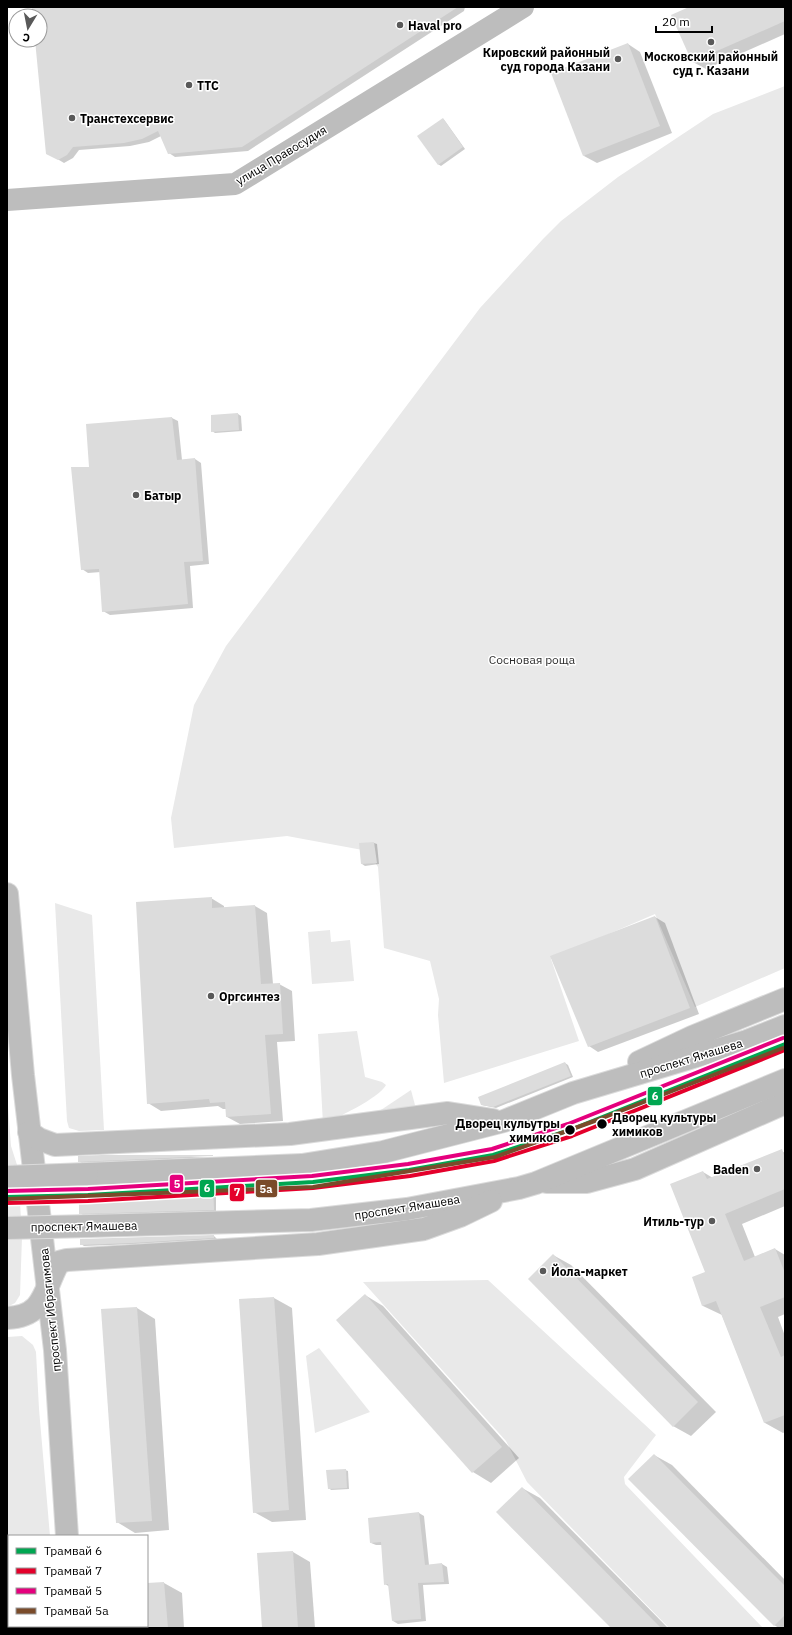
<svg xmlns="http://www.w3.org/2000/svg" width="792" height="1635" viewBox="0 0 792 1635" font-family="'IBM Plex Sans',sans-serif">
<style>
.green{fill:#e9e9e9}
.shadow{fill:#0003}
.building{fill:#dcdcdc}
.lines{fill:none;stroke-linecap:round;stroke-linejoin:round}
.major-casing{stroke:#dbdbdb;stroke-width:24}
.minor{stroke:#bdbdbd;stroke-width:22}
.major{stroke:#bdbdbd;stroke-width:22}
.major-bridge-casing{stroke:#dbdbdb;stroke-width:24;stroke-linecap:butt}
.major-bridge{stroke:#bdbdbd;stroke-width:22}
.tram-1-casing{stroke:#fff;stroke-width:7}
.tram-2-casing{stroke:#fff;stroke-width:7}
.tram-3-casing{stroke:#fff;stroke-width:7}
.tram-4-casing{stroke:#fff;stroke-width:7}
.tram-1{stroke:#00a651;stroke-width:4}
.tram-2{stroke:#e4002b;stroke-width:4}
.tram-3{stroke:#e5007d;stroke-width:4}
.tram-4{stroke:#7a4b2a;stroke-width:4}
.poi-dot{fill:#595959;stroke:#fff;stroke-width:1.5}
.stop-dot{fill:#000;stroke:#fff;stroke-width:1.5}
.labels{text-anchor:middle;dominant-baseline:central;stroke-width:3;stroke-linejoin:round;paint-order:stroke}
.poi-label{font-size:12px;font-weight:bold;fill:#000;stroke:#fff;text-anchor:start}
.street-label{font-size:12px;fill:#000;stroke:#fff}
.park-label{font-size:12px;fill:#2e2e2e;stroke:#fff}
.stop-label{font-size:12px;font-weight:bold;fill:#000;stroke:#fff;text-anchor:start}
.line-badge{stroke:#fff;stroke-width:1.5}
.badge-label{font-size:11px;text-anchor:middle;font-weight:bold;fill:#fff}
</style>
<rect width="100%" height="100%" fill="#fff"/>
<g class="green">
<polygon points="785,86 785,968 695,1007 655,914 551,959 579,1041 444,1083 438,1015 439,999 430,961 384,948 378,867 368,851 287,836 174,848 171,818 194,705 226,646 480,308 543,239 561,221 618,177 713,114"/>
<polygon points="55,903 92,915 104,1130 79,1131 69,1128 67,1121"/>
<polygon points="330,930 331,942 350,940 354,981 312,984 308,932"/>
<path d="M357,1031L365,1077L382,1082L386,1085C378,1099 338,1117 323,1124L318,1034Z"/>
<polygon points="411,1090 416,1109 372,1116"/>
<polygon points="7,1093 11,1146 18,1168 22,1237 20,1295 15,1303 7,1307"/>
<polygon points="488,1280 656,1435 624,1477 625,1484 763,1628 669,1628 527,1482 506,1441 363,1282"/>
<polygon points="22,1336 33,1345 36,1352 39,1409 50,1536 9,1536 9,1626 57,1626 57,1628 7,1628 7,1337"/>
<polygon points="319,1348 370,1412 315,1433 306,1356"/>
</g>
<g class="shadow">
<polygon points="34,7 465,7 464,11 248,151 175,157 169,153 161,136 149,142 130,146 79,150 73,158 64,163 54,157 36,40 40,40 40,16 33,16"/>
<polygon points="692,7 785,7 785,34 706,69 693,62 672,16"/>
<polygon points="628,44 640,52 672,133 597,163 584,156"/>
<polygon points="443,119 445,121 465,149 441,166 438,164"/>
<polygon points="238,414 241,416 242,431 215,433 212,431 212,416"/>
<polygon points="172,418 178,421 182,460 195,459 201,463 209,564 190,566 193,608 110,615 103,611 101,572 88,573 82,569 90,468"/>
<polygon points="374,843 377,844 379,864 365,866 362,864 360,844"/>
<polygon points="211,898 224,906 224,908 255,906 267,913 273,984 279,984 292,991 295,1041 277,1042 283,1121 240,1124 227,1117 226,1109 223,1109 218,1106 161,1111 148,1103"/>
<polygon points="655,917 665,923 699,1014 598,1052 589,1046"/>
<polygon points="565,1063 568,1065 573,1077 496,1108 482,1105"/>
<polygon points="781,1151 785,1153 785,1206 742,1224 755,1257 775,1249 785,1255 785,1314 778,1317 785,1336 785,1432 783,1433 765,1423 722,1315 703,1306 693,1278 706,1273 703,1172 713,1178"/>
<polygon points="79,1157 213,1157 82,1163 79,1161"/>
<polygon points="213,1182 216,1184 216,1211 83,1215 80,1213"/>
<polygon points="214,1236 217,1239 136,1244 84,1246 81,1244 81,1240"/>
<polygon points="553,1255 571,1265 716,1412 691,1436 673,1426"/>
<polygon points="365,1295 383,1306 519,1458 491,1483 473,1472 337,1320"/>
<polygon points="274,1298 292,1308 306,1520 272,1522 254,1512"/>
<polygon points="137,1308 155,1319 169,1530 135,1533 117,1522"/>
<polygon points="654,1455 672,1465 785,1580 785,1628 779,1628 774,1625"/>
<polygon points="345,1470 348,1471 349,1489 331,1490 329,1488"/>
<polygon points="522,1488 540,1498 668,1628 612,1628"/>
<polygon points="419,1513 424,1516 429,1565 442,1564 447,1567 449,1584 423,1585 426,1621 398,1624 393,1621 390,1587 385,1584 383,1545 376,1545 371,1543"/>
<polygon points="293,1552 310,1562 315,1628 263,1628"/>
<polygon points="164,1583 182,1593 184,1628 133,1628 133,1626 147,1626 147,1584"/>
</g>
<g class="building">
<polygon points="32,7 458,7 242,147 168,154 158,131 142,139 124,143 73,147 67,155 58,160 46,154 35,40 40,40 40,16 32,16"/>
<polygon points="689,7 785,7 785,21 692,62 671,15"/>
<polygon points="628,43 660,126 583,156 551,73"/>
<polygon points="443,118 463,147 438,165 417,136"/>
<polygon points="238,413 239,430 211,432 211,415"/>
<polygon points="172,417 177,460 195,458 203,561 184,562 188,604 102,612 99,569 81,570 71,467 89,467 86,424"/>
<polygon points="374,842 377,863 361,864 359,843"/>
<polygon points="212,897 212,908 255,905 261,984 280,983 283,1034 265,1035 271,1114 226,1117 225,1102 210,1103 209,1099 147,1104 136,902"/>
<polygon points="655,916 690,1008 588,1047 550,956"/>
<polygon points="565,1062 571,1076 493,1107 481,1105 478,1097"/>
<polygon points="782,1149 785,1158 785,1189 725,1214 744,1261 775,1248 785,1273 785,1297 760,1307 781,1357 785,1355 785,1415 764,1423 716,1301 702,1306 692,1277 705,1272 670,1184 703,1171 707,1179"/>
<polygon points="102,1155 213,1155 213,1156 78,1162 78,1156"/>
<polygon points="213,1181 214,1210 79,1214 79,1187"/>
<polygon points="214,1235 214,1238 132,1243 80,1245 80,1239"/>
<polygon points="553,1254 698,1402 673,1427 528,1279"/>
<polygon points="365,1294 502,1447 472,1473 336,1320"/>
<polygon points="274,1297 289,1510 253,1513 239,1299"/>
<polygon points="137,1307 152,1521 116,1523 101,1309"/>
<polygon points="654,1454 785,1586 785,1615 774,1626 628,1479"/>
<polygon points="346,1469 347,1488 328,1489 326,1470"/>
<polygon points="522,1487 661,1628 611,1628 587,1604 496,1512"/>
<polygon points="419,1512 425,1565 442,1563 444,1582 418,1583 421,1619 392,1621 388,1584 384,1585 381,1542 370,1543 368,1518"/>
<polygon points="293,1551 298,1628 262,1628 257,1553"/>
<polygon points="164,1582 168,1628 147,1628 147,1583"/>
</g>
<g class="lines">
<g class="major-casing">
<g id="major">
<polyline points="7,894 23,1075 55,1350 67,1536"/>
<polyline points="639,1062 692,1037 785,999"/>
<polyline points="29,1132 39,1139 55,1145 290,1134 448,1113 493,1120"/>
<polyline points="87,1174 302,1165 383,1152 504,1121 573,1093 747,1041 785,1026"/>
<polyline points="547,1182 587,1182 635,1169 785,1103"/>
<polyline points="90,1226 311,1220 407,1209 519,1188 536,1183 785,1080"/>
<path d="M7,1318C46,1316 43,1290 59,1262L67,1260L318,1244L424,1229L460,1216L491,1201"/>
<polyline points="74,1626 74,1628"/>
</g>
</g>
<polyline class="minor" points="7,200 235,184 523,7"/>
<use href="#major" class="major"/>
<g class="major-bridge-casing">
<g id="major-bridge">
<polyline points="7,1177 87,1174"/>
<polyline points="7,1228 90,1226"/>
</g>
</g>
<use href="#major-bridge" class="major-bridge"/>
<g class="tram-1-casing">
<polyline id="tram-1" points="7,1197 88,1195 313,1182 409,1170 493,1155 570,1130 785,1044"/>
</g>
<g class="tram-2-casing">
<polyline id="tram-2" points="7,1203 88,1201 313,1188 410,1176 494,1161 572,1136 785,1050"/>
</g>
<g class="tram-3-casing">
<polyline id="tram-3" points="7,1191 88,1189 312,1176 408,1164 492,1149 568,1124 783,1038"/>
</g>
<g class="tram-4-casing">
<polyline id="tram-4" points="7,1199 313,1187 495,1157 600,1119 783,1048"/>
</g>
<use href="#tram-1" class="tram-1"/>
<use href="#tram-2" class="tram-2"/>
<use href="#tram-3" class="tram-3"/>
<use href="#tram-4" class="tram-4"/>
</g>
<g class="poi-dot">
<circle cx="400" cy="25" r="4"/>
<circle cx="711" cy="42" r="4"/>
<circle cx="618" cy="59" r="4"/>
<circle cx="189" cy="85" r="4"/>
<circle cx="72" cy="118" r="4"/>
<circle cx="136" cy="495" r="4"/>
<circle cx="211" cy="996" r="4"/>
<circle cx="757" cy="1169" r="4"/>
<circle cx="712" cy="1221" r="4"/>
<circle cx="543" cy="1271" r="4"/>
</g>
<g class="stop-dot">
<circle cx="602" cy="1124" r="5.5"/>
<circle cx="570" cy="1130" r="5.5"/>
</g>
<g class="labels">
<g class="poi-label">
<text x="408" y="25">Haval pro</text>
<text x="610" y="52" text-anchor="end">Кировский районный<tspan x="610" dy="14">суд города Казани</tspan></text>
<text x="711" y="56" text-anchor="middle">Московский районный<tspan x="711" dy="14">суд г. Казани</tspan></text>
<text x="197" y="85">ТТС</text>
<text x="80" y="118">Транстехсервис</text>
<text x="144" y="495">Батыр</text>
<text x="219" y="996">Оргсинтез</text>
<text x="749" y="1169" text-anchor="end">Baden</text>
<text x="704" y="1221" text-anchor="end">Итиль-тур</text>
<text x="551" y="1271">Йола-маркет</text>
</g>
<g class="street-label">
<text transform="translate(281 155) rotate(-31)">улица Правосудия</text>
<text transform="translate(691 1058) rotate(-17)">проспект Ямашева</text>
<text transform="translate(407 1207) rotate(-9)">проспект Ямашева</text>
<text transform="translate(84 1226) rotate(-1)">проспект Ямашева</text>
<text transform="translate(50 1310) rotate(-96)">проспект Ибрагимова</text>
</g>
<g class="park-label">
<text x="532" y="659">Сосновая роща</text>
</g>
<g class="stop-label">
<text x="612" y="1117">Дворец культуры<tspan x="612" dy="14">химиков</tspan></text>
<text x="560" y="1123" text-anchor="end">Дворец кульутры<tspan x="560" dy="14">химиков</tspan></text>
</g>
</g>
<g class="line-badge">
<rect x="647" y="1086" width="16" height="20" rx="4" fill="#00a651"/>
<rect x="169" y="1174" width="15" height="19" rx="4" fill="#e5007d"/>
<rect x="199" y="1179" width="16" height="19" rx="4" fill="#00a651"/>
<rect x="255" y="1179" width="23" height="19" rx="4" fill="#7a4b2a"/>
<rect x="229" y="1183" width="16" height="19" rx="4" fill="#e4002b"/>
</g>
<g class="badge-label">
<text x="655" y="1100">6</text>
<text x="177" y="1188">5</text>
<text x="207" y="1192">6</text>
<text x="266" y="1193">5а</text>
<text x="237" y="1196">7</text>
</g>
<rect width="792" height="1635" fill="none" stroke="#000000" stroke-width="16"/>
<rect x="8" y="1535" width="140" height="92" fill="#ffffff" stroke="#999999"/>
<rect x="16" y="1548" width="20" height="6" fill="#00a651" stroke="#999999"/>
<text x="44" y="1555" font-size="12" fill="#000000">Трамвай 6</text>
<rect x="16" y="1568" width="20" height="6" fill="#e4002b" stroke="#999999"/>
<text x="44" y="1575" font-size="12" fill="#000000">Трамвай 7</text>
<rect x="16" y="1588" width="20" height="6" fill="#e5007d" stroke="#999999"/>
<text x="44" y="1595" font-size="12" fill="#000000">Трамвай 5</text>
<rect x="16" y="1608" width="20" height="6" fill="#7a4b2a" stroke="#999999"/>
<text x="44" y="1615" font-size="12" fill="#000000">Трамвай 5а</text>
<g transform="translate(28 28) rotate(190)"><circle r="19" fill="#ffffff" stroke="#999999"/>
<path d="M0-3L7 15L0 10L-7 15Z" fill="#595959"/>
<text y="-6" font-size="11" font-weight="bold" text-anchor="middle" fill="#000000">С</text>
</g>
<path d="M656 26v6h56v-6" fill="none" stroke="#000000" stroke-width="2"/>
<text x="662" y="26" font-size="12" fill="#000000" stroke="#ffffff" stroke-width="3" paint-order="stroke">20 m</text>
</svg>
